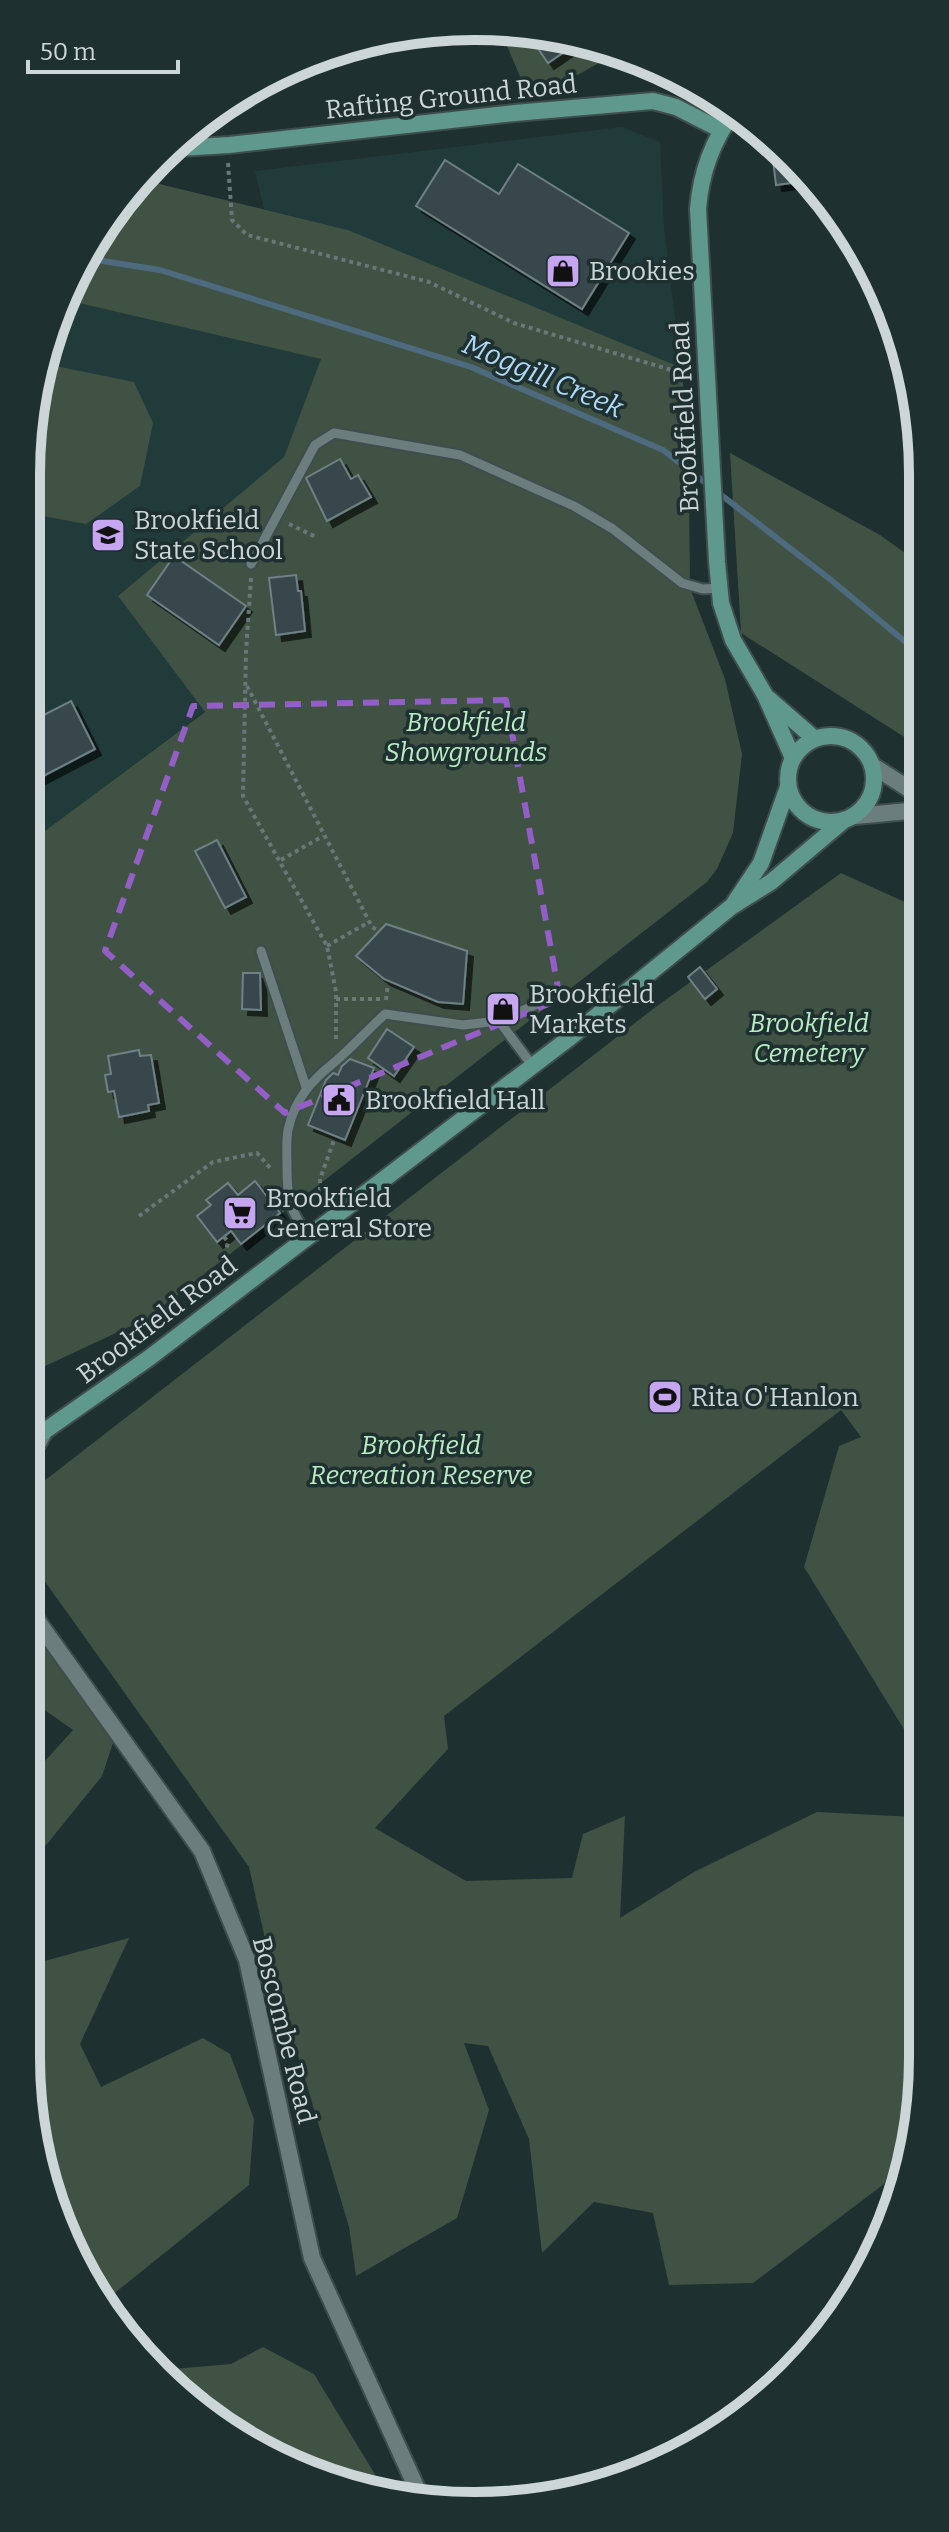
<svg xmlns="http://www.w3.org/2000/svg" width="949" height="2532" viewBox="0 0 949 2532" font-family="Bitter,serif">
<style>
.built{fill:#213b3b}
.green{fill:#3f5243;fill-rule:evenodd}
.lines{fill:none;stroke-linecap:round;stroke-linejoin:round}
.stream{stroke:#4e6a7e;stroke-width:6}
.building{fill:#37474c;stroke:#6f8185;stroke-width:2;filter:url(#shadow)}
.lane-casing{stroke:#3f4d4d;stroke-width:13}
.street-casing{stroke:#3f4d4d;stroke-width:20}
.secondary-casing{stroke:#3f4d4d;stroke-width:20}
.path{stroke:#697777;stroke-width:4;stroke-dasharray:4 4;stroke-linecap:butt}
.lane{stroke:#6b7e7d;stroke-width:9}
.street{stroke:#6b7e7d;stroke-width:16}
.secondary{stroke:#5f988d;stroke-width:16}
.marked{fill:none;stroke:#935fc6;stroke-width:6;stroke-dasharray:16 10;stroke-linejoin:round}
.labels{text-anchor:middle;dominant-baseline:central;stroke-width:7;stroke-linejoin:round;paint-order:stroke}
.street-label{font-size:26px;fill:#ccd6d6;stroke:#1f3030}
.poi-label{font-size:26px;fill:#ccd6d6;stroke:#1f3030;text-anchor:start}
.park-label{font-size:26px;font-style:italic;fill:#baecc4;stroke:#1f3030}
.water-label{font-size:28px;font-style:italic;fill:#afd9f6;stroke:#1f3030}
.rim{fill:none;stroke:#ccd6d6;stroke-width:10}
</style>
<defs>
<filter id="shadow"><feDropShadow dx="6" dy="6" stdDeviation="0" flood-color="#0009"/></filter>
</defs>
<rect width="100%" height="100%" fill="#1f3030"/>
<g class="built">
<polygon points="622,127 660,142 664,227 681,368 348,230 264,209 255,171"/>
<polygon points="70,301 322,358 284,457 118,596 205,711 26,845 26,474 41,358"/>
</g>
<g class="green">
<path d="M503,36L591,41L609,49L607,58C576,77 557,89 521,79Z"/>
<polygon points="143,180 348,230 682,368 689,487 690,588 725,679 742,754 733,833 717,869 707,882 148,1318 26,1375 26,845 205,712 118,596 284,457 321,359 70,301 119,201"/>
<polygon points="41,363 134,382 153,423 140,486 86,524 26,513 26,474"/>
<polygon points="730,453 880,535 919,563 920,747 741,633"/>
<path d="M841,873L920,909L923,2057L913,2136L884,2184L753,2283L669,2285L653,2213L594,2202L542,2253L529,2139L488,2046L464,2043L489,2110L457,2218L356,2276L349,2227L270,1961L249,1867L26,1555V1495L653,1009ZM841,1410L861,1437L839,1446L804,1567L905,1731L914,1817L817,1812L694,1872L620,1918L625,1816L583,1834L572,1878L466,1881L375,1828L448,1749L444,1716Z"/>
<polygon points="26,1622 105,1710 113,1743 102,1776 47,1844 26,1859 26,1782 73,1730 26,1697"/>
<polygon points="129,1938 80,2044 101,2087 203,2038 230,2054 254,2119 249,2185 106,2300 50,2202 26,2057 26,1966"/>
<polygon points="263,2347 314,2374 376,2476 367,2486 251,2446 156,2368 162,2370 231,2364"/>
</g>
<g class="lines">
<polyline class="stream" points="90,259 160,270 471,367 663,450 831,580 920,654"/>
</g>
<g class="building">
<polygon points="530,37 577,40 580,41 548,63"/>
<polygon points="771,143 812,179 813,180 776,185"/>
<polygon points="445,160 499,194 518,164 629,233 582,309 416,206"/>
<polygon points="340,459 351,479 358,475 371,497 327,521 306,478"/>
<polygon points="174,556 246,606 219,645 147,595"/>
<polygon points="296,575 298,591 301,591 305,631 276,635 269,578"/>
<polygon points="71,701 95,749 26,785 26,724"/>
<polygon points="217,840 246,897 225,908 195,851"/>
<polygon points="386,924 467,951 463,1004 438,1002 384,979 356,956"/>
<polygon points="700,967 717,989 705,999 688,977"/>
<polygon points="243,973 260,973 261,1010 242,1009"/>
<polygon points="387,1029 414,1047 394,1076 368,1058"/>
<polygon points="139,1050 140,1056 151,1055 159,1103 148,1105 149,1111 119,1117 114,1091 108,1092 105,1075 111,1074 108,1056"/>
<polygon points="350,1059 374,1068 345,1140 308,1125 326,1080 333,1073 338,1075 342,1066"/>
<polygon points="255,1181 280,1213 241,1244 231,1231 217,1242 197,1216 211,1205 206,1200 228,1183 238,1195"/>
</g>
<g class="lines">
<g class="lane-casing">
<g id="lane">
<polyline points="251,564 315,445 334,433 460,455 574,506 613,529 682,583 703,589 720,588"/>
<polyline points="261,951 306,1087"/>
<polyline points="499,1021 551,998"/>
<path d="M308,1235C289,1210 287,1197 287,1167C287,1155 286,1141 288,1130C295,1098 312,1080 336,1061C353,1046 369,1029 385,1014L463,1025L499,1021L532,1065"/>
</g>
</g>
<g class="street-casing">
<g id="street">
<polyline points="873,766 920,796"/>
<polyline points="855,816 920,810"/>
<polyline points="26,1464 43,1434"/>
<polyline points="26,1605 202,1851 247,1960 312,2258 423,2502"/>
</g>
</g>
<g class="secondary-casing">
<g id="secondary">
<path d="M734,111C713,141 701,171 698,209L717,562L721,603L733,640L765,695L793,758"/>
<polyline points="180,148 229,145 515,113 653,101 676,107 721,130"/>
<polyline points="769,699 815,739"/>
<circle cx="831" cy="779" r="43"/>
<polyline points="735,902 761,863 788,787"/>
<polyline points="26,1444 149,1358 568,1039 731,907 771,882 842,822"/>
</g>
</g>
<g class="path">
<polyline points="228,163 232,220 247,235 429,282 514,323 688,375"/>
<polyline points="289,524 316,537"/>
<polyline points="251,578 246,652 243,796 327,946 336,992 336,1042"/>
<polyline points="247,686 372,927 377,930"/>
<polyline points="281,860 323,836"/>
<polyline points="327,946 369,922"/>
<polyline points="336,999 382,999"/>
<polyline points="386,1000 388,984"/>
<polyline points="320,1199 320,1179 334,1140"/>
<polyline points="139,1216 213,1162 257,1153 272,1170"/>
<polyline points="224,1237 228,1242 225,1255 233,1264"/>
</g>
<use href="#lane" class="lane"/>
<use href="#street" class="street"/>
<use href="#secondary" class="secondary"/>
</g>
<path class="marked" d="M506,700L560,999L285,1113L105,951L193,706Z"/>
<defs>
<g id="shop-square" transform="scale(1.8)"><rect x="-9" y="-9" width="18" height="18" rx="4" fill="#c6a6f0" stroke="#1f3030"/><path d="M-5-2.5h2.3a2.7 3.5 0 0 1 5.4 0H5L5.5 6h-11ZM-1.5-2.5h3a1.5 2.3 0 0 0-3 0Z" fill="#111"/></g>
<g id="school-square" transform="scale(1.8)"><rect x="-9" y="-9" width="18" height="18" rx="4" fill="#c6a6f0" stroke="#1f3030"/><path d="M0-5L7-2L0 1L-7-2ZM-4 1L0 2.5L4 1V4Q0 6-4 4Z" fill="#111"/></g>
<g id="civic-square" transform="scale(1.8)"><rect x="-9" y="-9" width="18" height="18" rx="4" fill="#c6a6f0" stroke="#1f3030"/><path d="M-.6-6.5H3V-4.5H.6V-3L4-1V1h2V6H-6V1h2V-1L-.6-3ZM-1.2 2.5V6h2.4V2.5Z" fill="#111"/></g>
<g id="supermarket-square" transform="scale(1.8)"><rect x="-9" y="-9" width="18" height="18" rx="4" fill="#c6a6f0" stroke="#1f3030"/><path d="M-6-5.5h2.5l.6 2H6L4.5 2H-2.5L-4.4-4H-6ZM-1.5 3.2a1.3 1.3 0 1 0 .1 0ZM3 3.2a1.3 1.3 0 1 0 .1 0Z" fill="#111"/></g>
<g id="stadium-square" transform="scale(1.8)"><rect x="-9" y="-9" width="18" height="18" rx="4" fill="#c6a6f0" stroke="#1f3030"/><path d="M0-5a6.5 5 0 1 0 0 10a6.5 5 0 1 0 0-10ZM-3.5-1.8h7v3.6h-7Z" fill="#111"/></g>
</defs>
<g fill-rule="evenodd">
<use href="#shop-square" x="563" y="271"/>
<use href="#school-square" x="108" y="535"/>
<use href="#shop-square" x="503" y="1009"/>
<use href="#civic-square" x="339" y="1100"/>
<use href="#supermarket-square" x="240" y="1213"/>
<use href="#stadium-square" x="665" y="1397"/>
</g>
<g class="labels">
<g class="street-label">
<text transform="translate(451 97) rotate(-6)">Rafting Ground Road</text>
<text transform="translate(685 417) rotate(-93)">Brookfield Road</text>
<text transform="translate(157 1320) rotate(-37)">Brookfield Road</text>
<text transform="translate(284 2030) rotate(76)">Boscombe Road</text>
</g>
<g class="poi-label">
<text x="589" y="271">Brookies</text>
<text x="134" y="520">Brookfield<tspan x="134" dy="30">State School</tspan></text>
<text x="529" y="994">Brookfield<tspan x="529" dy="30">Markets</tspan></text>
<text x="365" y="1100">Brookfield Hall</text>
<text x="266" y="1198">Brookfield<tspan x="266" dy="30">General Store</tspan></text>
<text x="691" y="1397">Rita O'Hanlon</text>
</g>
<g class="park-label">
<text x="466" y="722">Brookfield<tspan x="466" dy="30">Showgrounds</tspan></text>
<text x="809" y="1023">Brookfield<tspan x="809" dy="30">Cemetery</tspan></text>
<text x="421" y="1445">Brookfield<tspan x="421" dy="30">Recreation Reserve</tspan></text>
</g>
<g class="water-label">
<text transform="translate(543 376) rotate(23)">Moggill Creek</text>
</g>
</g>
<path d="M0 0H949V2532H0ZM474 40H475A434 434 0 0 1 909 474V2058A434 434 0 0 1 475 2492H474A434 434 0 0 1 40 2058V474A434 434 0 0 1 474 40Z" fill="#1f3030" fill-rule="evenodd"/>
<path class="rim" d="M474 40H475A434 434 0 0 1 909 474V2058A434 434 0 0 1 475 2492H474A434 434 0 0 1 40 2058V474A434 434 0 0 1 474 40Z"/>
<path d="M28 60v12h150v-12" fill="none" stroke="#ccd6d6" stroke-width="4"/>
<text x="40" y="60" font-size="24" fill="#ccd6d6" stroke="#1f3030" stroke-width="6" paint-order="stroke">50 m</text>
</svg>
